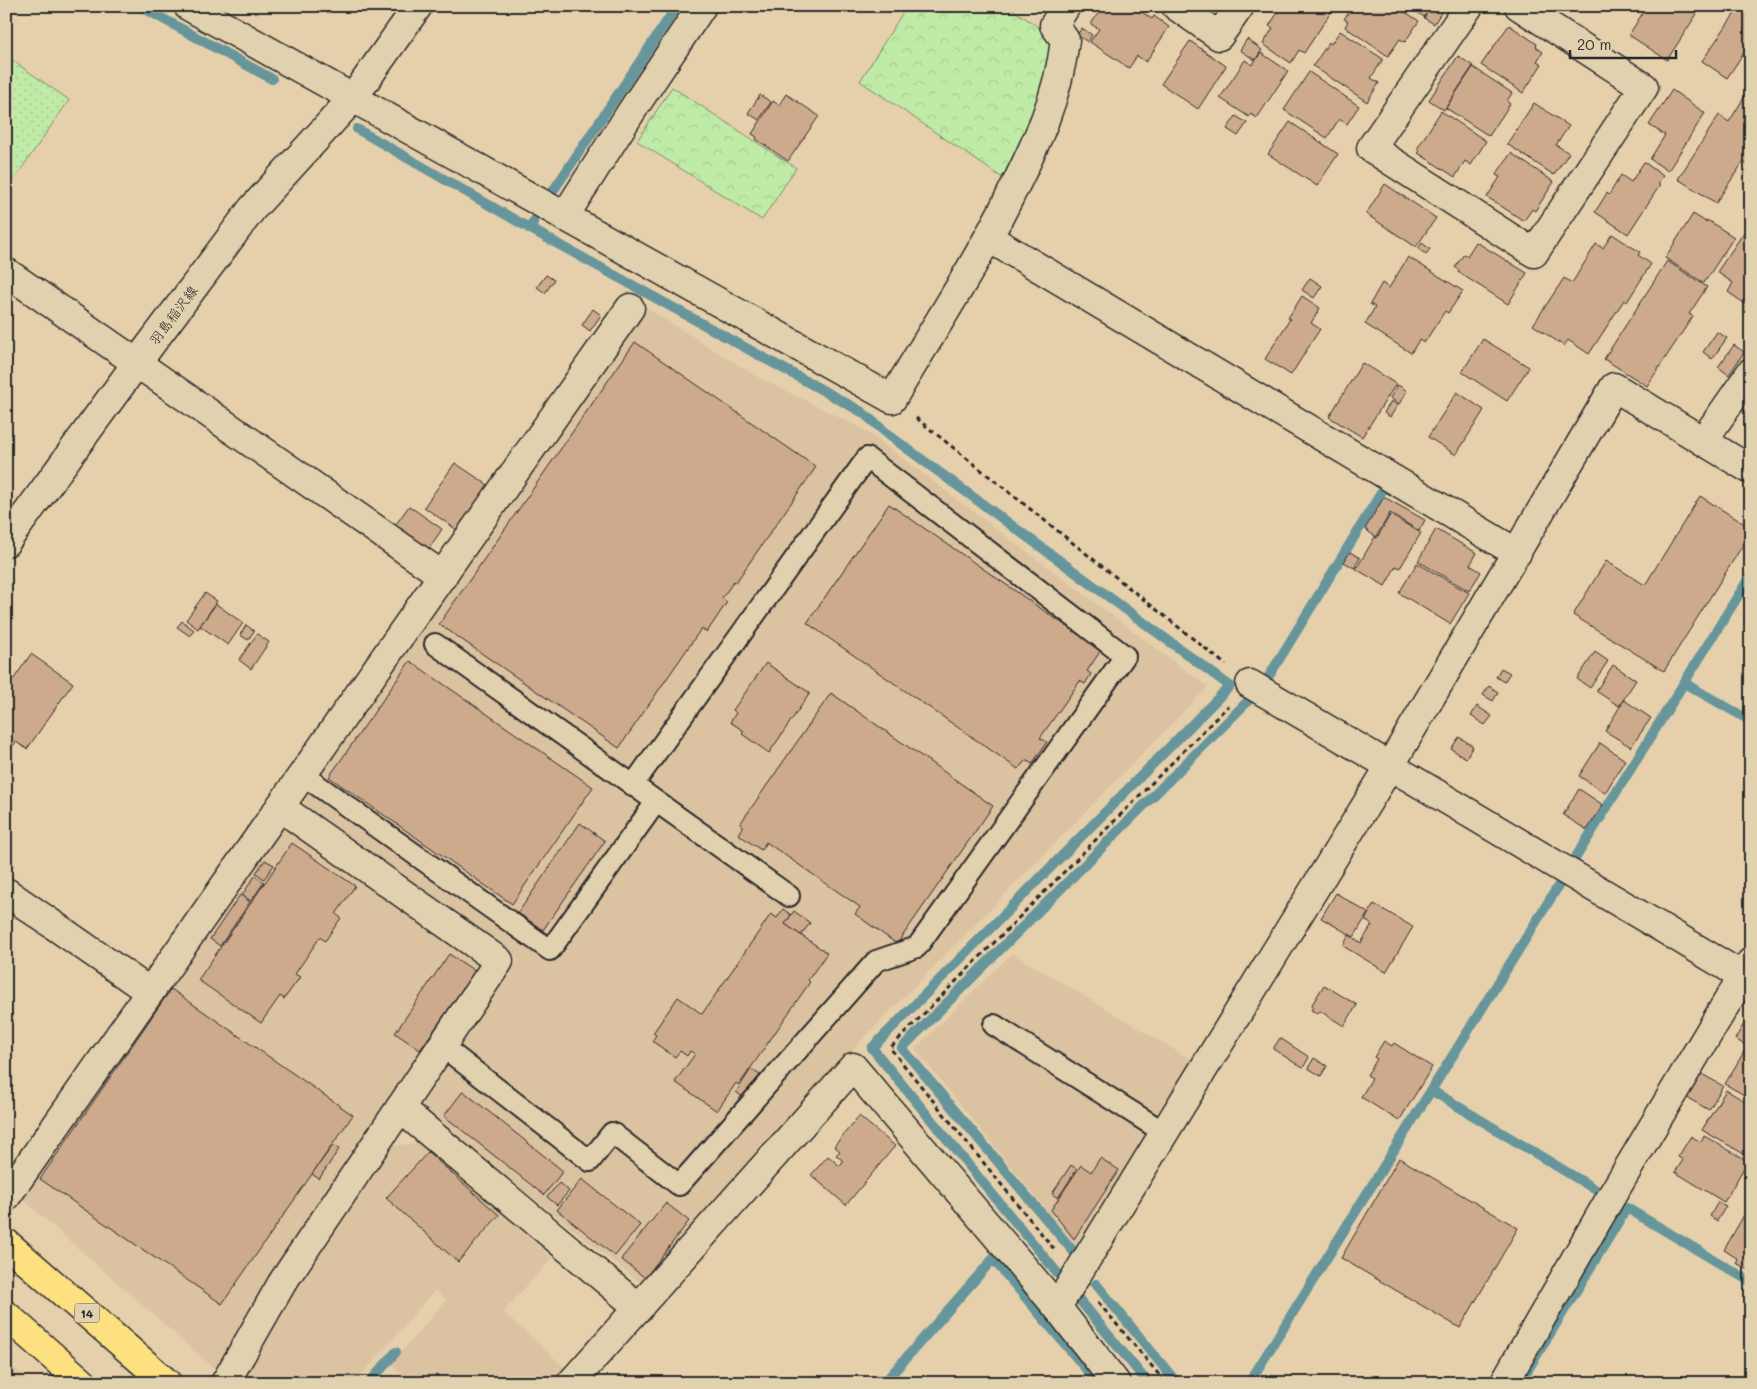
<svg xmlns="http://www.w3.org/2000/svg" width="1757" height="1389" viewBox="0 0 1757 1389" font-family="Mali,'Klee One',sans-serif">
<style>
.built{fill:#dbc2a1}
.green{fill:url(#green-dots);stroke:#768b69}
.forest{fill:url(#forest-crowns);stroke:#768b69}
.lines{fill:none;stroke-linecap:round;stroke-linejoin:round}
.stream{stroke:#66969b;stroke-width:10}
.building{fill:#ceaa8d;stroke:#2b2b2b}
.service-casing{stroke:#2b2b2b;stroke-width:24}
.minor-casing{stroke:#2b2b2b;stroke-width:31}
.secondary-casing{stroke:#2b2b2b;stroke-width:31}
.primary-casing{stroke:#2b2b2b;stroke-width:31}
.path{stroke:#2b2b2b;stroke-width:3;stroke-dasharray:5 4;stroke-linecap:butt}
.service{stroke:#e2d1ae;stroke-width:20}
.minor{stroke:#e2d1ae;stroke-width:28}
.secondary{stroke:#e2d1ae;stroke-width:28}
.primary{stroke:#fde080;stroke-width:28}
.labels{text-anchor:middle;dominant-baseline:central;stroke-width:5;stroke-linejoin:round;paint-order:stroke}
.shield{fill:#e2d1ae;stroke:#625d52;stroke-width:1}
.shield-label{font-size:12px;font-weight:bold;fill:#2b2b2b}
.street-label{font-size:14px;fill:#2b2b2b;stroke:#e2d1ae}
</style>
<defs>
<pattern id="green-dots" width="8" height="8" patternUnits="userSpaceOnUse" patternTransform="scale(1.25)"><rect width="8" height="8" fill="#c0eba7"/><path d="M2 2h.1M6 6h.1" fill="none" stroke="#a5ca90" stroke-width="1.8" stroke-linecap="round"/></pattern>
<pattern id="forest-crowns" width="20" height="18" patternUnits="userSpaceOnUse" patternTransform="scale(1.25)"><rect width="20" height="18" fill="#c0eba7"/><path d="M2 6a3 3 0 1 1 6 0M12 15a3 3 0 1 1 6 0" fill="none" stroke="#a5ca90"/></pattern>
</defs>
<rect width="100%" height="100%" fill="#e6d0ac"/>
<filter id="ink" filterUnits="userSpaceOnUse"><feTurbulence type="fractalNoise" baseFrequency=".02" numOctaves="2"/><feDisplacementMap in="SourceGraphic" scale="10" xChannelSelector="R" yChannelSelector="G"/><feConvolveMatrix kernelMatrix="1 2 1 2 8 2 1 2 1" color-interpolation-filters="sRGB"/></filter>
<g filter="url(#ink)">
<g class="built">
<polygon points="645,307 756,376 863,429 1208,687 856,1046 649,1282 638,1281 424,1112 421,1100 519,959 309,813 303,800"/>
<polygon points="292,828 479,958 481,970 271,1274 223,1364 216,1370 20,1197 276,831"/>
<polygon points="1012,953 1195,1062 1080,1251 915,1049"/>
<polygon points="423,1142 552,1258 503,1312 570,1372 560,1383 412,1383 391,1364 446,1300 435,1290 355,1383 244,1383 240,1379 290,1284 387,1147"/>
<polygon points="6,1361 31,1383 6,1383"/>
</g>
<polygon class="green" points="6,56 69,100 6,191"/>
<g class="forest">
<polygon points="907,6 1008,6 1038,27 1056,46 1048,88 1007,181 860,81"/>
<polygon points="672,87 796,168 762,220 637,141"/>
</g>
<g class="lines">
<g class="stream">
<polyline points="140,6 272,79"/>
<polyline points="357,129 529,228"/>
<polyline points="549,197 677,6"/>
<polyline points="534,221 529,228 862,412 890,436 1230,686 872,1048 1148,1383"/>
<polyline points="1269,676 1381,493"/>
<polyline points="1684,683 1751,721"/>
<polyline points="1576,857 1751,575"/>
<polyline points="1431,1090 1598,1191"/>
<polyline points="1079,1258 902,1048 1254,695"/>
<polyline points="1096,1284 1177,1383"/>
<polyline points="1524,1376 1627,1208 1751,1282"/>
<polyline points="369,1383 396,1352"/>
<polyline points="884,1383 993,1259 1098,1383"/>
<polyline points="1249,1383 1562,880"/>
</g>
</g>
<g class="building">
<polygon points="1103,6 1109,8 1110,6 1133,6 1152,19 1154,16 1169,27 1146,62 1137,56 1129,68 1090,42 1099,29 1091,24"/>
<polygon points="1282,6 1335,6 1304,53 1299,50 1291,63 1263,44 1273,28 1269,26"/>
<polygon points="1353,6 1396,6 1419,21 1405,42 1400,39 1388,56 1345,27 1348,21 1344,19"/>
<polygon points="1408,6 1431,6 1424,17"/>
<polygon points="1432,6 1442,11 1434,24 1424,18"/>
<polygon points="1647,6 1702,6 1667,60 1629,35"/>
<polygon points="1740,6 1746,6 1751,10 1751,42 1727,78 1702,61"/>
<polygon points="1509,25 1537,44 1536,47 1543,52 1537,61 1542,64 1523,93 1481,65"/>
<polygon points="1082,28 1092,35 1088,42 1077,35"/>
<polygon points="1340,31 1383,59 1371,78 1379,83 1367,102 1313,66 1329,42 1331,44"/>
<polygon points="1247,39 1262,50 1255,60 1240,50"/>
<polygon points="1190,41 1226,66 1198,109 1161,84"/>
<polygon points="1261,53 1288,71 1257,118 1251,114 1249,117 1220,98 1245,60 1252,65"/>
<polygon points="1458,56 1473,66 1444,110 1429,100"/>
<polygon points="1473,67 1512,93 1507,101 1510,104 1489,136 1446,108"/>
<polygon points="1309,72 1359,106 1347,124 1339,119 1327,138 1284,110"/>
<polygon points="1751,78 1751,167 1743,162 1716,203 1678,179 1719,115 1729,122 1748,91 1744,88"/>
<polygon points="1672,90 1705,113 1668,171 1650,159 1665,135 1649,125"/>
<polygon points="786,94 819,116 788,161 756,139 757,137 752,134 773,101 779,105"/>
<polygon points="760,95 771,102 759,120 748,113"/>
<polygon points="1534,103 1569,126 1556,145 1569,153 1554,175 1507,144"/>
<polygon points="1441,111 1486,141 1471,165 1465,161 1455,177 1418,153 1420,151 1417,149"/>
<polygon points="1236,116 1247,123 1238,136 1227,129"/>
<polygon points="1290,122 1338,154 1317,186 1268,154"/>
<polygon points="1511,153 1554,182 1535,211 1532,209 1524,221 1487,197 1500,177 1496,175"/>
<polygon points="1644,162 1663,176 1658,183 1660,185 1628,234 1595,212 1607,193 1609,195 1621,175 1631,182"/>
<polygon points="1385,184 1436,218 1416,247 1366,214"/>
<polygon points="1693,214 1706,222 1707,220 1734,237 1704,283 1665,258"/>
<polygon points="1751,222 1751,308 1728,292 1733,283 1717,272"/>
<polygon points="1612,234 1640,252 1638,255 1651,264 1627,302 1624,300 1589,354 1568,340 1564,346 1533,325 1564,278 1572,283 1596,244 1603,248"/>
<polygon points="1476,242 1527,273 1508,304 1458,272 1459,270 1455,267 1464,254 1467,256"/>
<polygon points="1422,243 1430,249 1426,254 1418,249"/>
<polygon points="1408,257 1463,291 1448,313 1445,311 1424,343 1419,340 1411,353 1365,324 1375,307 1370,304 1382,283 1389,288"/>
<polygon points="1667,261 1707,287 1689,314 1693,316 1647,386 1604,359"/>
<polygon points="546,275 554,280 545,293 537,287"/>
<polygon points="1310,278 1322,286 1314,298 1302,290"/>
<polygon points="1302,296 1320,308 1311,323 1320,329 1291,375 1265,359 1290,319 1288,318"/>
<polygon points="593,309 601,315 590,331 582,325"/>
<polygon points="1717,332 1727,338 1712,359 1703,352"/>
<polygon points="1483,339 1529,367 1507,401 1462,372"/>
<polygon points="635,342 816,467 736,582 734,581 722,598 727,602 707,632 701,629 619,748 439,624"/>
<polygon points="1734,345 1744,352 1729,375 1718,367"/>
<polygon points="1362,363 1396,384 1362,437 1329,417"/>
<polygon points="1398,385 1407,391 1399,404 1390,398"/>
<polygon points="1457,392 1484,410 1456,455 1428,437"/>
<polygon points="1391,401 1398,405 1390,417 1384,413"/>
<polygon points="455,463 488,485 457,530 424,507"/>
<polygon points="1700,496 1751,528 1751,532 1664,671 1573,615 1606,561 1645,585"/>
<polygon points="1384,497 1425,520 1419,531 1390,513 1376,537 1365,529"/>
<polygon points="889,504 1101,650 1087,671 1091,674 1085,684 1080,681 1040,738 1047,742 1032,764 1026,760 1018,769 807,623"/>
<polygon points="409,506 442,529 428,550 394,527"/>
<polygon points="1390,515 1421,533 1400,568 1396,566 1385,586 1356,569 1375,537 1377,538"/>
<polygon points="1436,529 1477,553 1470,565 1481,572 1469,591 1418,561"/>
<polygon points="1350,552 1360,558 1354,568 1344,562"/>
<polygon points="1417,563 1469,593 1450,624 1399,593"/>
<polygon points="205,593 217,601 198,629 186,620"/>
<polygon points="216,604 243,623 228,645 200,626"/>
<polygon points="182,621 194,630 190,636 177,627"/>
<polygon points="246,625 254,631 248,640 240,635"/>
<polygon points="257,634 269,642 251,669 239,660"/>
<polygon points="1595,652 1608,661 1590,688 1577,679"/>
<polygon points="31,654 73,683 27,749 16,742 13,746 6,741 6,690"/>
<polygon points="410,661 593,787 512,904 329,777"/>
<polygon points="766,663 810,693 769,753 742,734 744,731 730,722 736,713 733,710"/>
<polygon points="1613,665 1636,680 1619,706 1596,691"/>
<polygon points="1501,668 1510,673 1504,682 1496,677"/>
<polygon points="1489,686 1498,692 1493,701 1483,695"/>
<polygon points="831,693 993,806 897,944 855,914 860,907 766,842 761,850 738,834 743,826 740,824"/>
<polygon points="1624,700 1651,718 1631,747 1605,731"/>
<polygon points="1477,706 1492,716 1485,725 1471,716"/>
<polygon points="1459,737 1473,746 1466,758 1451,749"/>
<polygon points="1600,743 1625,760 1605,793 1579,776"/>
<polygon points="1579,789 1603,805 1587,830 1563,815"/>
<polygon points="580,823 605,841 543,930 518,913"/>
<polygon points="292,843 355,886 336,914 341,918 325,941 320,937 295,974 300,977 284,999 280,996 261,1023 198,980"/>
<polygon points="265,860 274,865 264,879 256,873"/>
<polygon points="255,876 264,882 251,901 242,895"/>
<polygon points="1336,893 1368,913 1354,937 1321,918"/>
<polygon points="240,895 250,902 220,946 210,939"/>
<polygon points="1374,904 1413,927 1386,972 1343,946 1349,935 1361,943 1372,925 1365,920"/>
<polygon points="783,909 791,915 785,924 827,953 808,980 810,982 739,1085 736,1083 717,1111 675,1082 695,1054 690,1051 687,1056 680,1051 675,1057 652,1041 656,1035 653,1033 678,997 702,1014 771,914 777,918"/>
<polygon points="794,911 810,923 801,935 785,924"/>
<polygon points="449,954 475,971 420,1050 395,1033"/>
<polygon points="1324,985 1357,1005 1344,1026 1320,1011 1318,1014 1311,1010 1313,1007 1311,1006"/>
<polygon points="171,989 353,1115 222,1304 40,1179"/>
<polygon points="1751,1012 1751,1049 1735,1039"/>
<polygon points="1280,1038 1309,1057 1303,1068 1273,1049"/>
<polygon points="1384,1041 1392,1046 1394,1043 1432,1067 1399,1121 1361,1097 1372,1078 1367,1075 1377,1059 1374,1057"/>
<polygon points="1745,1050 1751,1053 1751,1099 1725,1084"/>
<polygon points="1314,1058 1327,1066 1321,1076 1308,1068"/>
<polygon points="751,1069 760,1075 744,1098 736,1092"/>
<polygon points="1700,1073 1723,1086 1709,1110 1686,1097"/>
<polygon points="1726,1090 1751,1105 1751,1158 1702,1130"/>
<polygon points="463,1091 563,1171 544,1195 444,1116"/>
<polygon points="859,1116 895,1146 846,1205 811,1175 828,1156 840,1166 843,1161 836,1155 840,1151 834,1146"/>
<polygon points="1691,1136 1700,1142 1704,1136 1748,1161 1724,1202 1675,1172 1683,1160 1678,1157"/>
<polygon points="333,1145 339,1149 319,1179 312,1174"/>
<polygon points="428,1152 499,1215 458,1262 386,1198"/>
<polygon points="1100,1158 1119,1170 1074,1239 1051,1210 1081,1165 1091,1172"/>
<polygon points="1399,1158 1518,1228 1460,1328 1341,1258"/>
<polygon points="1071,1165 1077,1169 1058,1198 1052,1194"/>
<polygon points="582,1179 640,1225 615,1256 557,1210"/>
<polygon points="559,1183 569,1191 557,1205 547,1197"/>
<polygon points="1718,1202 1726,1206 1717,1221 1710,1216"/>
<polygon points="666,1203 689,1221 645,1278 621,1259"/>
<polygon points="1744,1215 1751,1219 1751,1271 1736,1263 1738,1259 1724,1250"/>
</g>
<g class="lines">
<g class="service-casing">
<g id="service">
<polyline points="435,644 789,896"/>
<polyline points="303,775 550,950 656,802"/>
<polyline points="994,1025 1165,1133"/>
<polyline points="442,1046 590,1161 612,1133 679,1185 876,961 917,947 1125,656 867,458 633,785"/>
</g>
</g>
<g class="minor-casing">
<g id="minor">
<path d="M188,6L892,399C932,332 975,266 1010,196C1036,144 1058,99 1065,40L1054,25L1066,6"/>
<polyline points="1176,6 1219,36 1240,6"/>
<polyline points="1469,6 1371,148 1534,253 1644,87 1519,6"/>
<polyline points="353,98 418,6"/>
<polyline points="564,217 633,109 702,6"/>
<polyline points="989,238 1517,553"/>
<polyline points="6,272 443,576"/>
<polyline points="1703,441 1751,372"/>
<polyline points="1250,684 1390,766 1751,981"/>
<polyline points="6,892 150,992"/>
<polyline points="400,1108 639,1308"/>
<polyline points="6,1197 630,308"/>
<polyline points="1057,1307 1390,766 1614,387 1751,470"/>
<polyline points="225,1383 282,1283 499,961 280,807"/>
<polyline points="571,1383 853,1067 1057,1307 1116,1383"/>
<polyline points="1504,1383 1608,1202 1751,962"/>
</g>
</g>
<g class="secondary-casing">
<polyline id="secondary" points="6,542 136,364 252,209 353,98"/>
</g>
<g class="primary-casing">
<g id="primary">
<polyline points="6,1243 167,1383"/>
<polyline points="6,1315 83,1383"/>
</g>
</g>
<g class="path">
<polyline points="916,418 1226,665"/>
<polyline points="1054,1249 890,1048 1228,706"/>
<polyline points="1098,1302 1166,1383"/>
</g>
<use href="#service" class="service"/>
<use href="#minor" class="minor"/>
<use href="#secondary" class="secondary"/>
<use href="#primary" class="primary"/>
</g>
</g>
<g class="labels">
<rect class="shield" x="74.5" y="1303.5" width="25" height="19" rx="4"/>
<g class="shield-label">
<text x="87" y="1313">14</text>
</g>
<g class="street-label">
<text transform="translate(173 315) rotate(-53)">羽島稲沢線</text>
</g>
</g>
<rect width="1757" height="1389" fill="none" stroke="#e2d1ae" stroke-width="25"/>
<rect x="12" y="12" width="1732" height="1364" fill="none" stroke="#2b2b2b" stroke-width="2" filter="url(#ink)"/>
<path d="M1570 50v8h106v-8" fill="none" stroke="#2b2b2b" stroke-width="2.5"/>
<text x="1577" y="50" font-size="15" fill="#2b2b2b" stroke="#e2d1ae" stroke-width="4" paint-order="stroke">20 m</text>
</svg>
